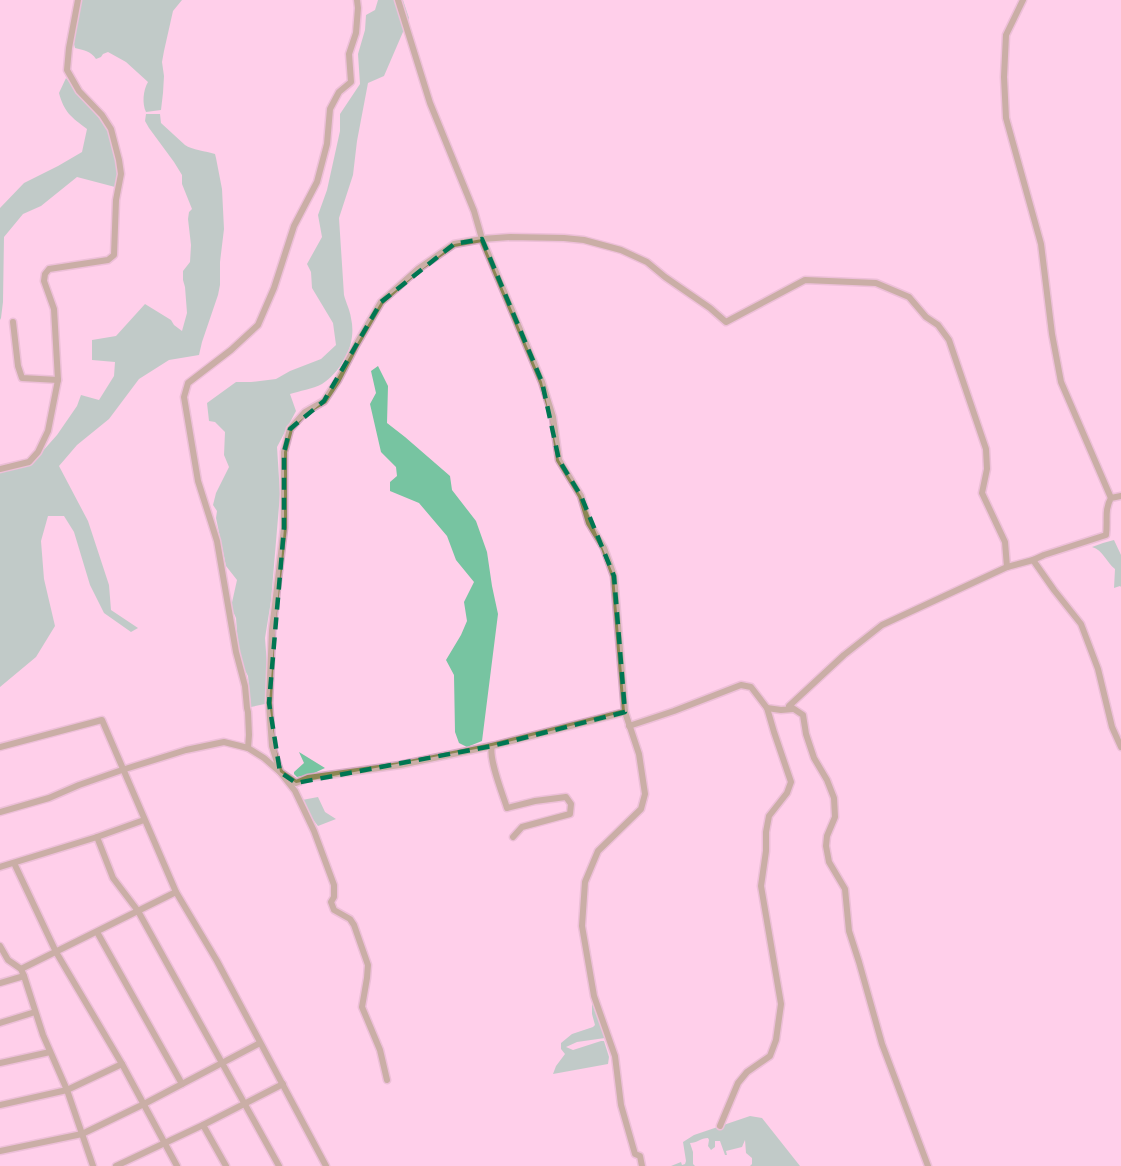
<svg xmlns="http://www.w3.org/2000/svg" width="1121" height="1166" viewBox="0 0 1121 1166" font-family="Manrope,sans-serif">
<style>
.green{fill:#77c4a1}
.lines{fill:none;stroke-linecap:round;stroke-linejoin:round}
.street-casing{stroke:#d7abc4;stroke-width:9}
.street{stroke:#8b8654;stroke-width:6}
.marked{fill:none;stroke:#007652;stroke-width:4.5;stroke-dasharray:12 8;stroke-linejoin:round}
</style>
<rect width="100%" height="100%" fill="#ffcfea"/>
<g class="green">
<path d="M79,0H182L173,11L164,51L162,62L164,76L163,93L161,110L146,112C142,104 143,90 148,82L126,62L108,52L103,54L101,57L96,59C91,51 83,50 75,48L74,44Z"/>
<path d="M378,0H403L409,18L384,76L368,83L357,141L353,175L339,218L344,295C346,303 350,310 351,318C357,343 343,370 322,384C313,389 299,391 290,394L296,411L277,447L280,494L271,601L265,638L267,665L265,704L251,707L248,676L239,659L236,618L231,607L237,580L226,566L216,518L217,511L213,505L216,493L229,467L224,455L225,432L215,422L209,421L207,403L236,382H251L276,379L290,371L321,359L336,345L333,323L312,288L311,272L307,264L322,237L318,215L327,190L340,131V114L360,84L358,54L365,30L366,15L375,10Z"/>
<path d="M66,78L109,130L117,160V175L115,187L77,177L41,206L23,214L4,237L3,302L1,318L0,320V208L24,183L58,166L82,152L87,129C71,117 64,112 59,93Z"/>
<path d="M146,114H160L161,123L185,145C192,150 206,151 215,154L216,158L222,189L224,229L220,262V285L218,295L202,342L199,355L169,360L139,379L109,419L77,445L59,466L88,521L109,585L111,610L138,628L131,632L104,613L90,585L74,532L64,516H48L41,541L44,579L55,626L36,657L0,687V471L33,462L57,435L77,406L81,395L99,400L114,376L115,362L92,360V340L116,336L145,304L171,320L174,325L182,331L187,313L185,287L183,280V271L190,262L191,245L188,219L189,212L192,209L182,184V175L174,162L149,128L145,121Z"/>
<polygon points="378,366 388,386 387,423 405,437 450,476 452,490 476,521 487,552 492,586 498,614 482,741 467,747 459,743 455,732 454,675 446,660 461,635 467,621 464,602 474,582 456,560 447,536 419,503 390,491 390,482 397,476 396,467 381,452 370,404 376,393 371,371"/>
<path d="M1114,540L1121,555V587L1120,586L1114,588L1115,569C1107,563 1103,550 1092,547L1103,543Z"/>
<polygon points="299,752 325,768 312,774 297,777 294,774 294,772 304,763"/>
<polygon points="318,797 325,812 336,819 318,826 308,813 302,800"/>
<polygon points="592,1003 605,1038 577,1042 566,1047 573,1050 601,1041 604,1041 609,1057 608,1064 553,1074 556,1066 565,1054 561,1049 561,1043 572,1034 593,1027 595,1025 592,1014"/>
<path d="M750,1116L762,1118L800,1166H750L752,1164V1158L746,1153L745,1140L742,1147L726,1151L727,1155H725L720,1141H715V1147L711,1150L708,1146L709,1140L708,1138C701,1138 697,1143 690,1143L693,1152V1164L695,1166H702H671L681,1162L682,1165L685,1164L686,1161L683,1142L694,1135Z"/>
</g>
<g class="lines">
<g class="street-casing">
<g id="street">
<polyline points="398,0 430,103 474,211 482,239 542,382 553,417 559,460 581,496 589,523 604,548 614,576 625,712 639,754 645,794 641,809 598,851 585,882 582,926 594,996 615,1056 621,1105 635,1154 640,1156 642,1166"/>
<polyline points="1023,0 1006,35 1004,77 1006,118 1041,244 1052,334 1061,382 1111,498"/>
<polyline points="13,322 18,366 22,378 58,380"/>
<polyline points="0,469 29,462 38,452 48,431 58,380 54,309 44,281 45,274 49,269 108,260 114,255 116,200 121,174 119,160 111,129 102,115 79,91 67,70 69,48 78,0"/>
<polyline points="1033,560 1054,590 1081,624 1098,669 1112,727 1121,747"/>
<polyline points="791,707 803,715 806,734 814,758 827,780 834,798 835,817 827,836 826,846 829,862 845,889 849,931 859,962 882,1044 928,1166"/>
<path d="M629,726L674,711L741,685L751,687L767,708L781,710L793,709L789,706L844,655L882,625L1007,567L1033,560L1044,555L1106,535C1108,521 1104,510 1111,498L1121,496"/>
<path d="M492,746C488,758 503,795 507,808L535,801L566,797L571,804L570,814L522,827L513,837"/>
<polyline points="0,747 102,720 176,892 217,961 326,1166"/>
<polyline points="248,748 249,735 248,712 247,708 245,686 236,652 217,541 198,481 184,397 188,383 231,350 258,325 274,288 294,226 317,182 327,144 330,109 339,92 351,82 349,54 356,33 358,8 357,0"/>
<polyline points="0,812 49,798 79,785 122,770 186,750 224,742 248,748 264,758 280,772 296,783 308,778 400,765 492,746 625,712"/>
<polyline points="97,837 113,878 138,911 279,1166"/>
<polyline points="14,863 56,952 122,1064 177,1166"/>
<polyline points="0,867 97,837 144,820"/>
<polyline points="97,932 182,1084"/>
<polyline points="0,946 8,960 21,969 24,976 43,1035 67,1090 93,1166"/>
<polyline points="21,969 176,892"/>
<polyline points="0,983 24,976"/>
<polyline points="0,1023 35,1012"/>
<polyline points="0,1063 50,1052"/>
<polyline points="387,1080 380,1050 362,1007 367,978 368,965 354,925 350,919 334,910 331,902 334,897 334,885 314,831 295,791 280,772 272,746 269,703 272,630 284,528 284,452 290,429 305,412 324,401 338,380 356,345 381,302 418,269 454,244 482,239 510,237 564,238 584,240 621,250 647,262 665,277 710,308 726,322 805,280 876,283 909,297 926,317 938,325 949,340 986,449 987,469 982,493 1005,542 1007,567"/>
<polyline points="0,1105 67,1090 122,1064"/>
<polyline points="203,1125 226,1166"/>
<polyline points="720,1126 738,1083 747,1072 770,1056 776,1040 781,1004 761,886 766,851 766,832 769,816 787,793 791,782 774,732 767,708"/>
<polyline points="0,1151 82,1134 144,1104 260,1043"/>
<polyline points="116,1166 203,1125 283,1084"/>
</g>
</g>
<use href="#street" class="street"/>
</g>
<path d="M0 0H1121V1166H0ZM482,239L542,382L559,460L581,496L614,576L625,712L492,746L296,783L280,772L269,703L284,528V452L290,429L324,401L381,302L454,244Z" fill="#ffcfea" fill-opacity=".55" fill-rule="evenodd"/>
<path class="marked" d="M482,239L542,382L559,460L581,496L614,576L625,712L492,746L296,783L280,772L269,703L284,528V452L290,429L324,401L381,302L454,244Z"/>
</svg>
